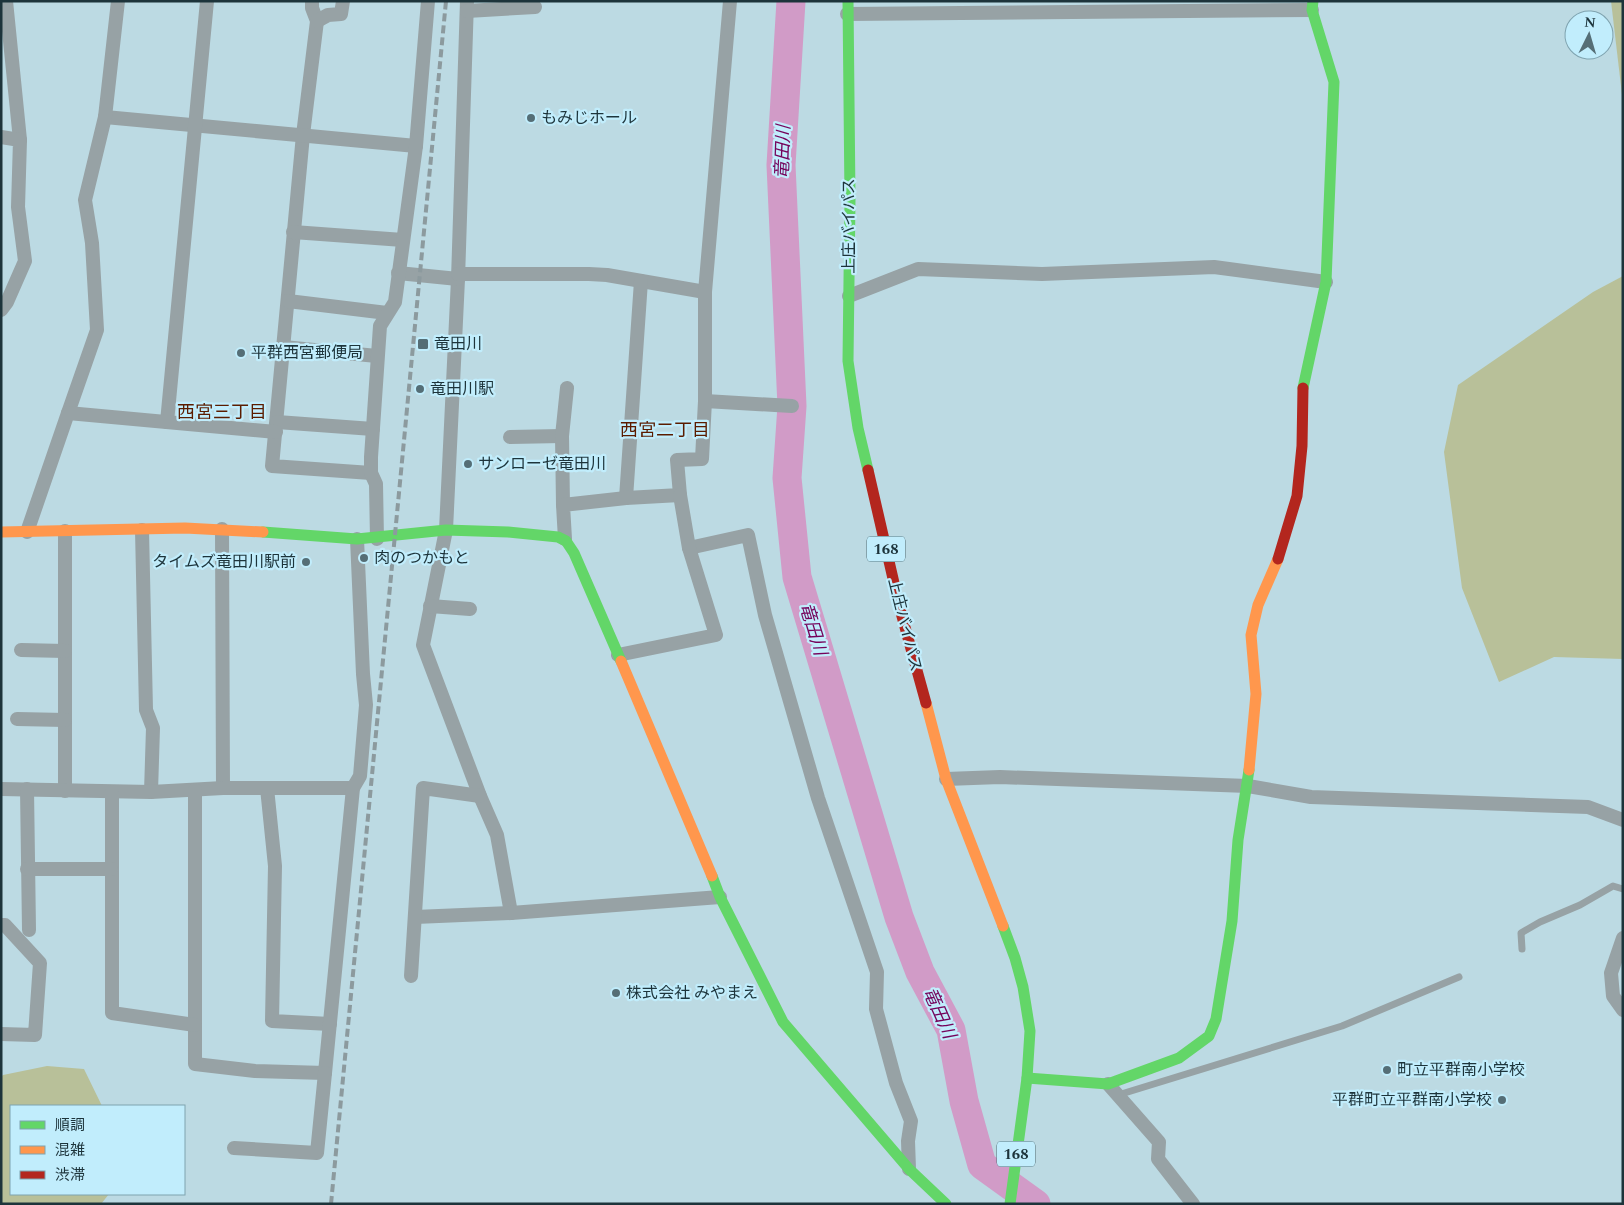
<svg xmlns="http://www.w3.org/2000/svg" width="1624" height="1205" viewBox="0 0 1624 1205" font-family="Spectral,'Noto Sans JP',serif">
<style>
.green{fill:#b8c099}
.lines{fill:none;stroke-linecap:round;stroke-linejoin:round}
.river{stroke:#d19bc7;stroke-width:29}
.lane{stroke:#97a2a5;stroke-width:7}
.street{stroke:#97a2a5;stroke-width:14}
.fast{stroke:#63d668;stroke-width:11}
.slow{stroke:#ff974d;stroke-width:11}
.jam{stroke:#b3261e;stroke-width:11}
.rail{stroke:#8c9a9e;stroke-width:4;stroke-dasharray:8 4;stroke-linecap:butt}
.poi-dot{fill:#556e76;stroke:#c1edfc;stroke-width:2}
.labels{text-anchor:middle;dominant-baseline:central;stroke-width:4.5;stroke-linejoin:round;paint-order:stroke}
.shield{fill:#c1edfc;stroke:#4e6c75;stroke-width:1}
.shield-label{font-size:15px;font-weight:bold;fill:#1d343b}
.poi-label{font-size:16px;fill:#1d343b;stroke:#c1edfc;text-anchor:start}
.street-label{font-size:16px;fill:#1d343b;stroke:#c1edfc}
.water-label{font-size:18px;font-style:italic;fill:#75035b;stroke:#c1edfc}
.neighbourhood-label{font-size:18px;fill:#5b1c00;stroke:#c1edfc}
</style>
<rect width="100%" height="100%" fill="#bcdae3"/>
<g class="green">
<polygon points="1611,1 1623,1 1623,103"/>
<polygon points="1623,276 1623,659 1554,657 1499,682 1462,588 1444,452 1458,385 1593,292"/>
<polygon points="47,1066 84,1069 102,1106 11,1106 11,1194 109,1194 101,1204 1,1204 1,1077 3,1075"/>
</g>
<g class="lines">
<polyline class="river" points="791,1 781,165 792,406 787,478 797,577 899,917 920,972 951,1030 964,1101 982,1165 1036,1204"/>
<g class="lane">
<polyline points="1522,949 1521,933 1540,922 1580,905 1613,886 1623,889"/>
<polyline points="1118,1095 1342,1026 1459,977"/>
</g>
<g class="street">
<polyline points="6,1 20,140"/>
<polyline points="312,1 312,8 317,21 303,135 272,466 371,473"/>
<polyline points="467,1 458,279 446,530 423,645 480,796 497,835 511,913"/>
<polyline points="467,11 535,7"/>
<polyline points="847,14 1312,10"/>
<polyline points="317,21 328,15 341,14 343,1"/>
<polyline points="105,117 416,146"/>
<polyline points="1,137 20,140 18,207 25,261 7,302 1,310"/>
<polyline points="293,232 403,240"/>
<polyline points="398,273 458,279"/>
<polyline points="458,274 589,274 607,275 705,292"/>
<polyline points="849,296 918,269 1042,274 1214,267 1326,282"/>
<polyline points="288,301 387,313"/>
<polyline points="283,347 377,356"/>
<polyline points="705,401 792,406"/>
<polyline points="68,413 97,330 92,243 85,200 105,117 118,1"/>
<polyline points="167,422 207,1"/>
<polyline points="277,422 373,429"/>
<polyline points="510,437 562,436"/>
<polyline points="626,498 641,281"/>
<polyline points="563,505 562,436 567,388"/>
<polyline points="222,529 223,788"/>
<polyline points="142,530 146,710 153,728 151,792"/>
<polyline points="65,531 65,791"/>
<polyline points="27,532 68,413 276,432"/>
<polyline points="377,539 376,484 371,473 371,457 380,326 395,302 416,146 428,1"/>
<polyline points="565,539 563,505 626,498 680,495 677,460 702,459 705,401 705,292 730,1"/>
<polyline points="689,548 748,535 765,615 818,798 877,972 876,1009 896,1083 911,1121 908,1141 909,1169"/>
<polyline points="430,606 470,609"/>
<polyline points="21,650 65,651"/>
<polyline points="618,655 716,635 689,548 680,495"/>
<polyline points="17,719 65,720"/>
<polyline points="946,779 1000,777 1248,786 1311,797 1588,807 1623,820"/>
<polyline points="267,788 275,866 272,1021 330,1024"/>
<polyline points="1,789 151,792 223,788 353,788"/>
<polyline points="27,789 29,930"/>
<polyline points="195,790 195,1064 255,1071 325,1073 353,788 360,776 366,705 363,674 357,539"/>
<polyline points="112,792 112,1013 195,1025"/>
<polyline points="27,869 111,869"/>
<polyline points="415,917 511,913 720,897"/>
<polyline points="1,925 5,925 40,963 35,1035 1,1034"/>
<polyline points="1623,938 1611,973 1613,996 1623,1010"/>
<polyline points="411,976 423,788 480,796"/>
<polyline points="1108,1084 1159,1142 1158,1159 1193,1204"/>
<polyline points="234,1148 317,1153 325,1073"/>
</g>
<g class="fast">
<polyline points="848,1 850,199 848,361 858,428 868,470"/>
<polyline points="1303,388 1326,282 1334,82 1312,10 1313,1"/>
<polyline points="263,532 357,539 446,530 508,532 558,537 566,541 574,553 621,661"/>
<polyline points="712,876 720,897 783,1022 909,1169 946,1204"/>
<polyline points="1003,926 1015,958 1023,987 1030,1031 1027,1078 1010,1204"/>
<polyline points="1027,1078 1108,1084 1179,1058 1209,1036 1216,1019 1232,921 1238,840 1249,770"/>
</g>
<g class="slow">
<polyline points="1,532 185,528 263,532"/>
<polyline points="621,661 712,876"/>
<polyline points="926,703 946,779 1003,926"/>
<polyline points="1249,770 1256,694 1251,635 1258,605 1278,559"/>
</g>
<g class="jam">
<polyline points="868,470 900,609 926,703"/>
<polyline points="1278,559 1297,496 1302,446 1303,388"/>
</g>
<polyline class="rail" points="331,1204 446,1"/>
</g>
<g class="poi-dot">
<circle cx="531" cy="118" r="5"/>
<rect x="417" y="338" width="12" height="12" rx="2.5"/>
<circle cx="241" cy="353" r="5"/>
<circle cx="420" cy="389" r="5"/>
<circle cx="468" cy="464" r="5"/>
<circle cx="364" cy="558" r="5"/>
<circle cx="306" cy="562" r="5"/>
<circle cx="616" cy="993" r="5"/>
<circle cx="1387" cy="1070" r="5"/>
<circle cx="1502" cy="1100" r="5"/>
</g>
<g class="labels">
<g class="shield">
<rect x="867" y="536.5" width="38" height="25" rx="4"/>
<rect x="997" y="1141.5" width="38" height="25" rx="4"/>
</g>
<g class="shield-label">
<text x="886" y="549">168</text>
<text x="1016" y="1154">168</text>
</g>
<g class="poi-label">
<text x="541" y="118">もみじホール</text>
<text x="434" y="344">竜田川</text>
<text x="251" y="353">平群西宮郵便局</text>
<text x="430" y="389">竜田川駅</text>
<text x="478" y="464">サンローゼ竜田川</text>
<text x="374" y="558">肉のつかもと</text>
<text x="296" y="562" text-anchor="end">タイムズ竜田川駅前</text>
<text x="626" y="993">株式会社 みやまえ</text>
<text x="1397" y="1070">町立平群南小学校</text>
<text x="1492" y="1100" text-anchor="end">平群町立平群南小学校</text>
</g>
<g class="street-label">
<text transform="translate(849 226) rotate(-90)">上庄バイパス</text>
<text transform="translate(905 625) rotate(76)">上庄バイパス</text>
</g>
<g class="water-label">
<text transform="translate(783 152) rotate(-88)">竜田川</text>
<text transform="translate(813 629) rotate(73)">竜田川</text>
<text transform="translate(939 1013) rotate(66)">竜田川</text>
</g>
<g class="neighbourhood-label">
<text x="222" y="412">西宮三丁目</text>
<text x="665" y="430">西宮二丁目</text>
</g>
</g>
<rect width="1624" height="1205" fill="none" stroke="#1d343b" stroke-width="5"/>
<rect x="10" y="1105" width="175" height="90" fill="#c1edfc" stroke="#7fa3af"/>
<rect x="20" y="1121" width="25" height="8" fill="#63d668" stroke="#7fa3af"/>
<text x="55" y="1130" font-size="15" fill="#1d343b">順調</text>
<rect x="20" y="1146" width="25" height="8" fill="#ff974d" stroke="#7fa3af"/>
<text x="55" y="1155" font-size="15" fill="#1d343b">混雑</text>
<rect x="20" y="1171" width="25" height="8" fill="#b3261e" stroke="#7fa3af"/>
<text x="55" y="1180" font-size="15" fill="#1d343b">渋滞</text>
<g transform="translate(1589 35) rotate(5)"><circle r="24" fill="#c1edfc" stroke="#7fa3af"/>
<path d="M0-4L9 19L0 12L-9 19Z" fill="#556e76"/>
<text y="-8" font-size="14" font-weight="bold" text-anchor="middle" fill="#1d343b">N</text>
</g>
</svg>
